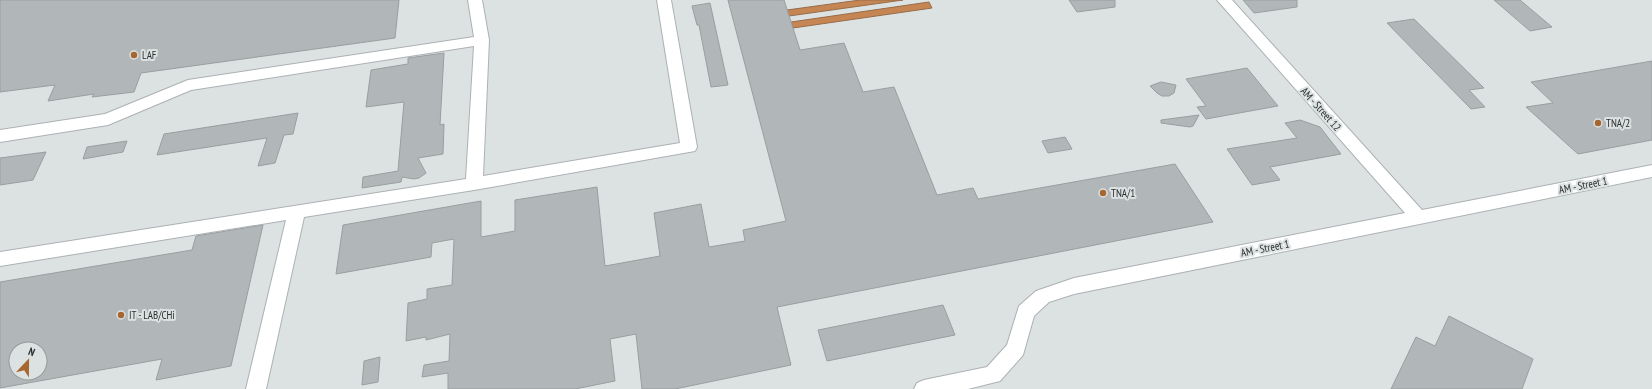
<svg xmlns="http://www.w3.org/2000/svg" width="1652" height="389" viewBox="0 0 1652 389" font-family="'PT Sans Narrow',sans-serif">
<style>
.water{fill:#c58654;stroke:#986c49}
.building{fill:#b1b6b8;stroke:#999e9f;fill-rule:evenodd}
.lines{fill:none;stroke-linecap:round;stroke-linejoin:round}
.minor-casing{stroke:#acb1b3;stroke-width:2}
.minor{fill:#fff;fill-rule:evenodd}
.poi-dot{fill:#a6662f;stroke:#dce1e2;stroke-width:1.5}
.labels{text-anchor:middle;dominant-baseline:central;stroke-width:4;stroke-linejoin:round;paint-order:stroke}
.poi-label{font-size:11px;fill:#2e3030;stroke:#dce1e2;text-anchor:start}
.street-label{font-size:11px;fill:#2e3030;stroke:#dce1e2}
</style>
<rect width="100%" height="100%" fill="#dce1e2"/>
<g class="water">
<polygon points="860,0 903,0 789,16 787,10"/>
<polygon points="929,2 932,8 793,28 791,22"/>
</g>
<g class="building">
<polygon points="0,0 399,0 395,38 141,73 134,92 92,97 94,94 48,101 55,85 0,92"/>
<polygon points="728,0 784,0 800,50 844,43 863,92 894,87 937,195 973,188 978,199 1175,164 1213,222 777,307 791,365 675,389 642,389 636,334 610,339 615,381 575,389 448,389 448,373 422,377 424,365 449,361 450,334 426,340 426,337 406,341 408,303 427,299 427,289 452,285 454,239 432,243 431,257 336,274 343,225 481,201 481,237 515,231 515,200 597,187 605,266 660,256 654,213 701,204 709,247 745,241 743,230 786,221"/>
<polygon points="1069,0 1115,0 1115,7 1077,12"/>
<polygon points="1243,0 1297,0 1297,7 1254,13"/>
<polygon points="1494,0 1520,0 1552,27 1530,31"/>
<polygon points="710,3 728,85 711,87 699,25 697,25 692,6"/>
<polygon points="1414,19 1484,88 1469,90 1485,107 1471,109 1387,23"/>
<polygon points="444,53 440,125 444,124 443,154 418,158 426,173 419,178 414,179 402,177 401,182 362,188 363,177 398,171 404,102 366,107 371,70 408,64 408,58"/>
<polygon points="1652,61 1652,140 1578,154 1526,107 1553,103 1531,82"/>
<polygon points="1247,68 1278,106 1206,119 1197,107 1206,106 1186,79"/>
<polygon points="1161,82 1176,85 1174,93 1169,96 1162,96 1157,93 1150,86"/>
<polygon points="298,113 293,134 284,135 275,163 258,166 267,138 157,155 164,134"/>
<polygon points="1199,115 1193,126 1190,127 1161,123 1161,120"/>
<polygon points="1300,120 1320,127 1341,154 1270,167 1280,180 1252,185 1227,149 1297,138 1285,123"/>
<polygon points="1065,137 1072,149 1048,153 1042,141"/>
<polygon points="127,141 123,152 83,159 87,147"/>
<polygon points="46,152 33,180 0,185 0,158"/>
<path d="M263,225L231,366L156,380L162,359L0,388V282L192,250L196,236ZM16,349H40V373H16Z"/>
<polygon points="943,305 955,335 827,361 818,330"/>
<polygon points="1449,316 1533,359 1522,389 1391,389 1416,337 1435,346"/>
<polygon points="380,357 378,382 362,385 364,361"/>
</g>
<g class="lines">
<g class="minor-casing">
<g id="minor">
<polygon points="468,0 482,0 489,40 483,176 680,143 657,0 671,0 697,147 695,151 474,190 304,217 266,389 246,389 286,220 0,266 0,252 466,179 474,46 191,90 108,125 0,142 0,130 105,114 188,80 474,37"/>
<polygon points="1217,0 1232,0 1422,210 1652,165 1652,177 1074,294 1049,302 1034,316 1023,355 1000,381 968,389 914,389 917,383 924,380 987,367 1007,345 1019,306 1036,291 1074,278 1405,213"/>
</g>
</g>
<use href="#minor" class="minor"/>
</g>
<g class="poi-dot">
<circle cx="134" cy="55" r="4"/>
<circle cx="1598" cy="123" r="4"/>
<circle cx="1103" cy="193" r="4"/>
<circle cx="121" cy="315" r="4"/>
</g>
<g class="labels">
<g class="poi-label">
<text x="142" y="55">LAF</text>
<text x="1606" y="123">TNA/2</text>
<text x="1111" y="193">TNA/1</text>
<text x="129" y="315">IT - LAB/CHi</text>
</g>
<g class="street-label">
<text transform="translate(1321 109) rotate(48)">AM - Street 12</text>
<text transform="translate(1583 185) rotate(-11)">AM - Street 1</text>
<text transform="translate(1265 248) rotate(-11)">AM - Street 1</text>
</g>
</g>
<g transform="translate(28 361) rotate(22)"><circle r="19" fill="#dce1e2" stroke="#969a9b"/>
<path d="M0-3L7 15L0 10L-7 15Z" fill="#a6662f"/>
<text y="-6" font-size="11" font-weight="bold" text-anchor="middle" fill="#2e3030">N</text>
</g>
</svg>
